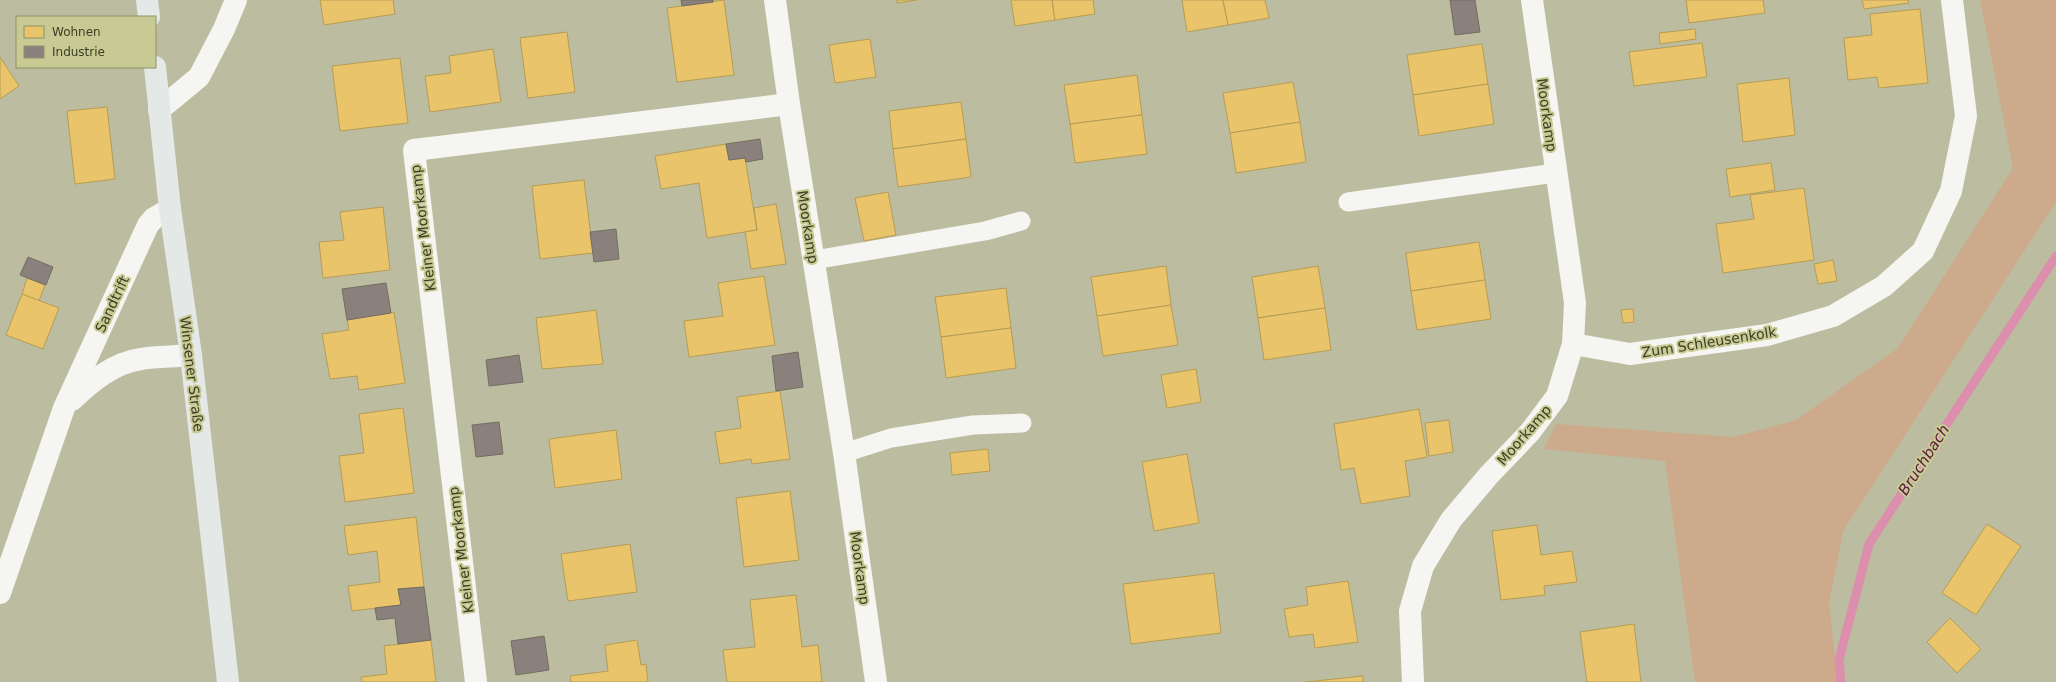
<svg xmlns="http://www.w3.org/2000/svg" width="2056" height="682" viewBox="0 0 2056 682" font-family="'DejaVu Sans',sans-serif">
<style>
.green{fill:#cdaa8b}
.homes{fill:#e9c46a;stroke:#b59c56}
.industry{fill:#8a817c;stroke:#736d62}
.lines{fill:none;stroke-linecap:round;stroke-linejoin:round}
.stream{stroke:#dc8fad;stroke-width:9}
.service{stroke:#f5f5f1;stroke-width:19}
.minor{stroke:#f5f5f1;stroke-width:22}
.secondary{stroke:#e4e9e7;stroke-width:22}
.labels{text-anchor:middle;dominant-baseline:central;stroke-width:4;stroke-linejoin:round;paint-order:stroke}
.street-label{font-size:14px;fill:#3c3d26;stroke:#c8ca93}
.water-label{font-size:15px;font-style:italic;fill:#5a163d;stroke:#c8ca93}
</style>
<rect width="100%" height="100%" fill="#bcbda0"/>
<polygon class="green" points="1980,0 2056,0 2056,202 1843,531 1829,604 1838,682 1695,682 1665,461 1544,449 1556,424 1734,437 1796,420 1898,348 2013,168"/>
<g class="homes">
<polygon points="320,0 393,0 395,14 324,25"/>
<polygon points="724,0 734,75 677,82 667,8"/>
<polygon points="897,0 917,0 897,3"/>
<polygon points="1011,0 1052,0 1055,20 1015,26"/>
<polygon points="1052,0 1093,0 1095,14 1055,20"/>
<polygon points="1182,0 1223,0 1228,25 1187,32"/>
<polygon points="1223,0 1265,0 1269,18 1228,25"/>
<polygon points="1686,0 1763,0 1765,13 1689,23"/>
<polygon points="1862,0 1908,0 1909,3 1864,9"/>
<polygon points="1920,9 1928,83 1879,88 1877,77 1848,80 1844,38 1872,35 1870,14"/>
<polygon points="1695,29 1696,39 1660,44 1659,33"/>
<polygon points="567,32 575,92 528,98 520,38"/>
<polygon points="870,39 876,77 835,83 829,45"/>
<polygon points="1702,43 1707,77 1634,86 1629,52"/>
<polygon points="1482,44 1488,84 1413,95 1407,55"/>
<polygon points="493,49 501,102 430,112 425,76 451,73 449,56"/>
<polygon points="0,57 19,86 0,99"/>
<polygon points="400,58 408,123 340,131 332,66"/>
<polygon points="1137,75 1142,115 1070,124 1064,85"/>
<polygon points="1789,78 1795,135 1743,142 1737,84"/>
<polygon points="1293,82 1300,122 1230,133 1223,93"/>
<polygon points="1488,84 1494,124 1419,136 1413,95"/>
<polygon points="961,102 966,139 893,149 889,111"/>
<polygon points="107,107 115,179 75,184 67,111"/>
<polygon points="1142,115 1147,154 1075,163 1070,124"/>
<polygon points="1300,122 1306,162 1236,173 1230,133"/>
<polygon points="966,139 971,177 898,187 893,149"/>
<polygon points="726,144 729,160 745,158 757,230 707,238 699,183 661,189 655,156"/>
<polygon points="1771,163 1775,190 1730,197 1726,169"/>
<polygon points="584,180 593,253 540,259 532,186"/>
<polygon points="1804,188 1814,260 1723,273 1716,224 1754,219 1750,195"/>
<polygon points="888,192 896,235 864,241 855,198"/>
<polygon points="776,204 786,264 751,269 745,232 757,230 754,208"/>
<polygon points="383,207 390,270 323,278 319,242 344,240 340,212"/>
<polygon points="1479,242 1485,280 1411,291 1406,253"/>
<polygon points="1833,260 1837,281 1818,284 1814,264"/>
<polygon points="1166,266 1171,305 1097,316 1091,277"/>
<polygon points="1318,266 1325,308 1258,318 1252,277"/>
<polygon points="764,276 775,345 689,357 684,321 723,316 718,283"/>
<polygon points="27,278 45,285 39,301 22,294"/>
<polygon points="1485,280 1491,319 1417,330 1411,291"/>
<polygon points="1006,288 1011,328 941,337 935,297"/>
<polygon points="22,294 59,308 43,349 6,335"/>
<polygon points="1171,305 1178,345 1103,356 1097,316"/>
<polygon points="1325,308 1331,350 1264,360 1258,318"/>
<polygon points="1633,309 1634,322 1623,323 1621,310"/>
<polygon points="596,310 603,364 542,369 536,318"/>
<polygon points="394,312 405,383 359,390 357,376 330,379 322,334 349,330 347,320"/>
<polygon points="1011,328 1016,368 946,378 941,337"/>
<polygon points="1196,369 1201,402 1167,408 1161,375"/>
<polygon points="780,391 790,459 752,464 751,459 720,464 715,432 741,428 737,397"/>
<polygon points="403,408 414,493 345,502 339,456 364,453 359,414"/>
<polygon points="1419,409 1427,457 1405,461 1410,496 1361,504 1354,468 1341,470 1334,424"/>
<polygon points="1449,420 1453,452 1429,456 1425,423"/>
<polygon points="616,430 622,479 555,488 549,439"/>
<polygon points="988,449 990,471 952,475 950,453"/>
<polygon points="1187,454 1199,523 1154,531 1142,462"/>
<polygon points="790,491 799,560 744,567 736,498"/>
<polygon points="416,517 424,587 398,589 401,605 352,611 348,586 380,582 377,551 348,555 344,526"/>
<polygon points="1987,524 2021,546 1976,615 1942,593"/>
<polygon points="1537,525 1541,555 1572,551 1577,582 1544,586 1545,595 1501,600 1492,531"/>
<polygon points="630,544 637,592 568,601 561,554"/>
<polygon points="1214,573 1221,633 1131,644 1123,584"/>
<polygon points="1348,581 1358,642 1315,648 1313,634 1289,637 1284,609 1308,605 1306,587"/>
<polygon points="796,595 802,647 818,645 822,682 727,682 723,650 755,647 750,600"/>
<polygon points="1950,618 1981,649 1957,673 1927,642"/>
<polygon points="1634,624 1641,682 1587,682 1580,632"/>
<polygon points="431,640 436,682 362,682 361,677 387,674 384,646"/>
<polygon points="637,640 641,665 646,664 648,682 571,682 570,676 608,671 605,645"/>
<polygon points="1363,676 1363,682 1305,682"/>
</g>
<g class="industry">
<polygon points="681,0 713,0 713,2 682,6"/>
<polygon points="1450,0 1475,0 1480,32 1455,35"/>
<polygon points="760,139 763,159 746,162 745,158 729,160 726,144"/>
<polygon points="616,229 619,259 594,262 590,232"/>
<polygon points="28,257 53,267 46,285 20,275"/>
<polygon points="386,283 391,313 347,320 342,289"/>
<polygon points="798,352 803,387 776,391 772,356"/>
<polygon points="519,355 523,382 489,386 486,360"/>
<polygon points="499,422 503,454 476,457 472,425"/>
<polygon points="424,587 431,640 398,644 395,618 377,620 375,608 401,605 398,589"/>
<polygon points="544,636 549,670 516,675 511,641"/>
</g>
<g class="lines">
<polyline class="stream" points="1841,682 1839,660 1869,544 2056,256"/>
<g class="service">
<polyline points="1348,202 1555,173"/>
<polyline points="814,260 985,231 1021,221"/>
<polyline points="844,453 891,438 973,425 1022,423"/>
</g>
<g class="minor">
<polyline points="775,0 789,104 844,453 876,682"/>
<polyline points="159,110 199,77 224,29 236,0"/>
<polyline points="1573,344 1630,354 1767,335 1833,316 1884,286 1923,251 1951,191 1966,116 1952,0"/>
<path d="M72,400C91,382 113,363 141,359C157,356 174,357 191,355"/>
<polyline points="0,593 64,408 148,225 154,218 170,209"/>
<polyline points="476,682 414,150 789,104"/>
<polyline points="1413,682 1410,611 1423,566 1451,520 1489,475 1530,432 1557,396 1573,344 1575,303 1532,0"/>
</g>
<g class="secondary">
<polyline points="147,0 149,17"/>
<polyline points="155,67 170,209 191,355 228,682"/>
</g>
</g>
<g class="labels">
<g class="street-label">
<text transform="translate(1547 115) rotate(82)">Moorkamp</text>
<text transform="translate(808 227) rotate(81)">Moorkamp</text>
<text transform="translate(423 228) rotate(-97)">Kleiner Moorkamp</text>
<text transform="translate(112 304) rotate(-65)">Sandtrift</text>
<text transform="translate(1709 342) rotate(-9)">Zum Schleusenkolk</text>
<text transform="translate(192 374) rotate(83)">Winsener Straße</text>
<text transform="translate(1524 435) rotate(-49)">Moorkamp</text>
<text transform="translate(461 550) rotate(-97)">Kleiner Moorkamp</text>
<text transform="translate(860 568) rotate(82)">Moorkamp</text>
</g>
<g class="water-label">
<text transform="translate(1924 460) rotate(-57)">Bruchbach</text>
</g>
</g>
<rect x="16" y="16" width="140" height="52" fill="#c8ca93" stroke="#909267"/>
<rect x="24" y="26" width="20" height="12" fill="#e9c46a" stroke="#909267"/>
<text x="52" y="36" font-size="12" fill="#3c3d26">Wohnen</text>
<rect x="24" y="46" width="20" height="12" fill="#8a817c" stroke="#909267"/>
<text x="52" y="56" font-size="12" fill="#3c3d26">Industrie</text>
</svg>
